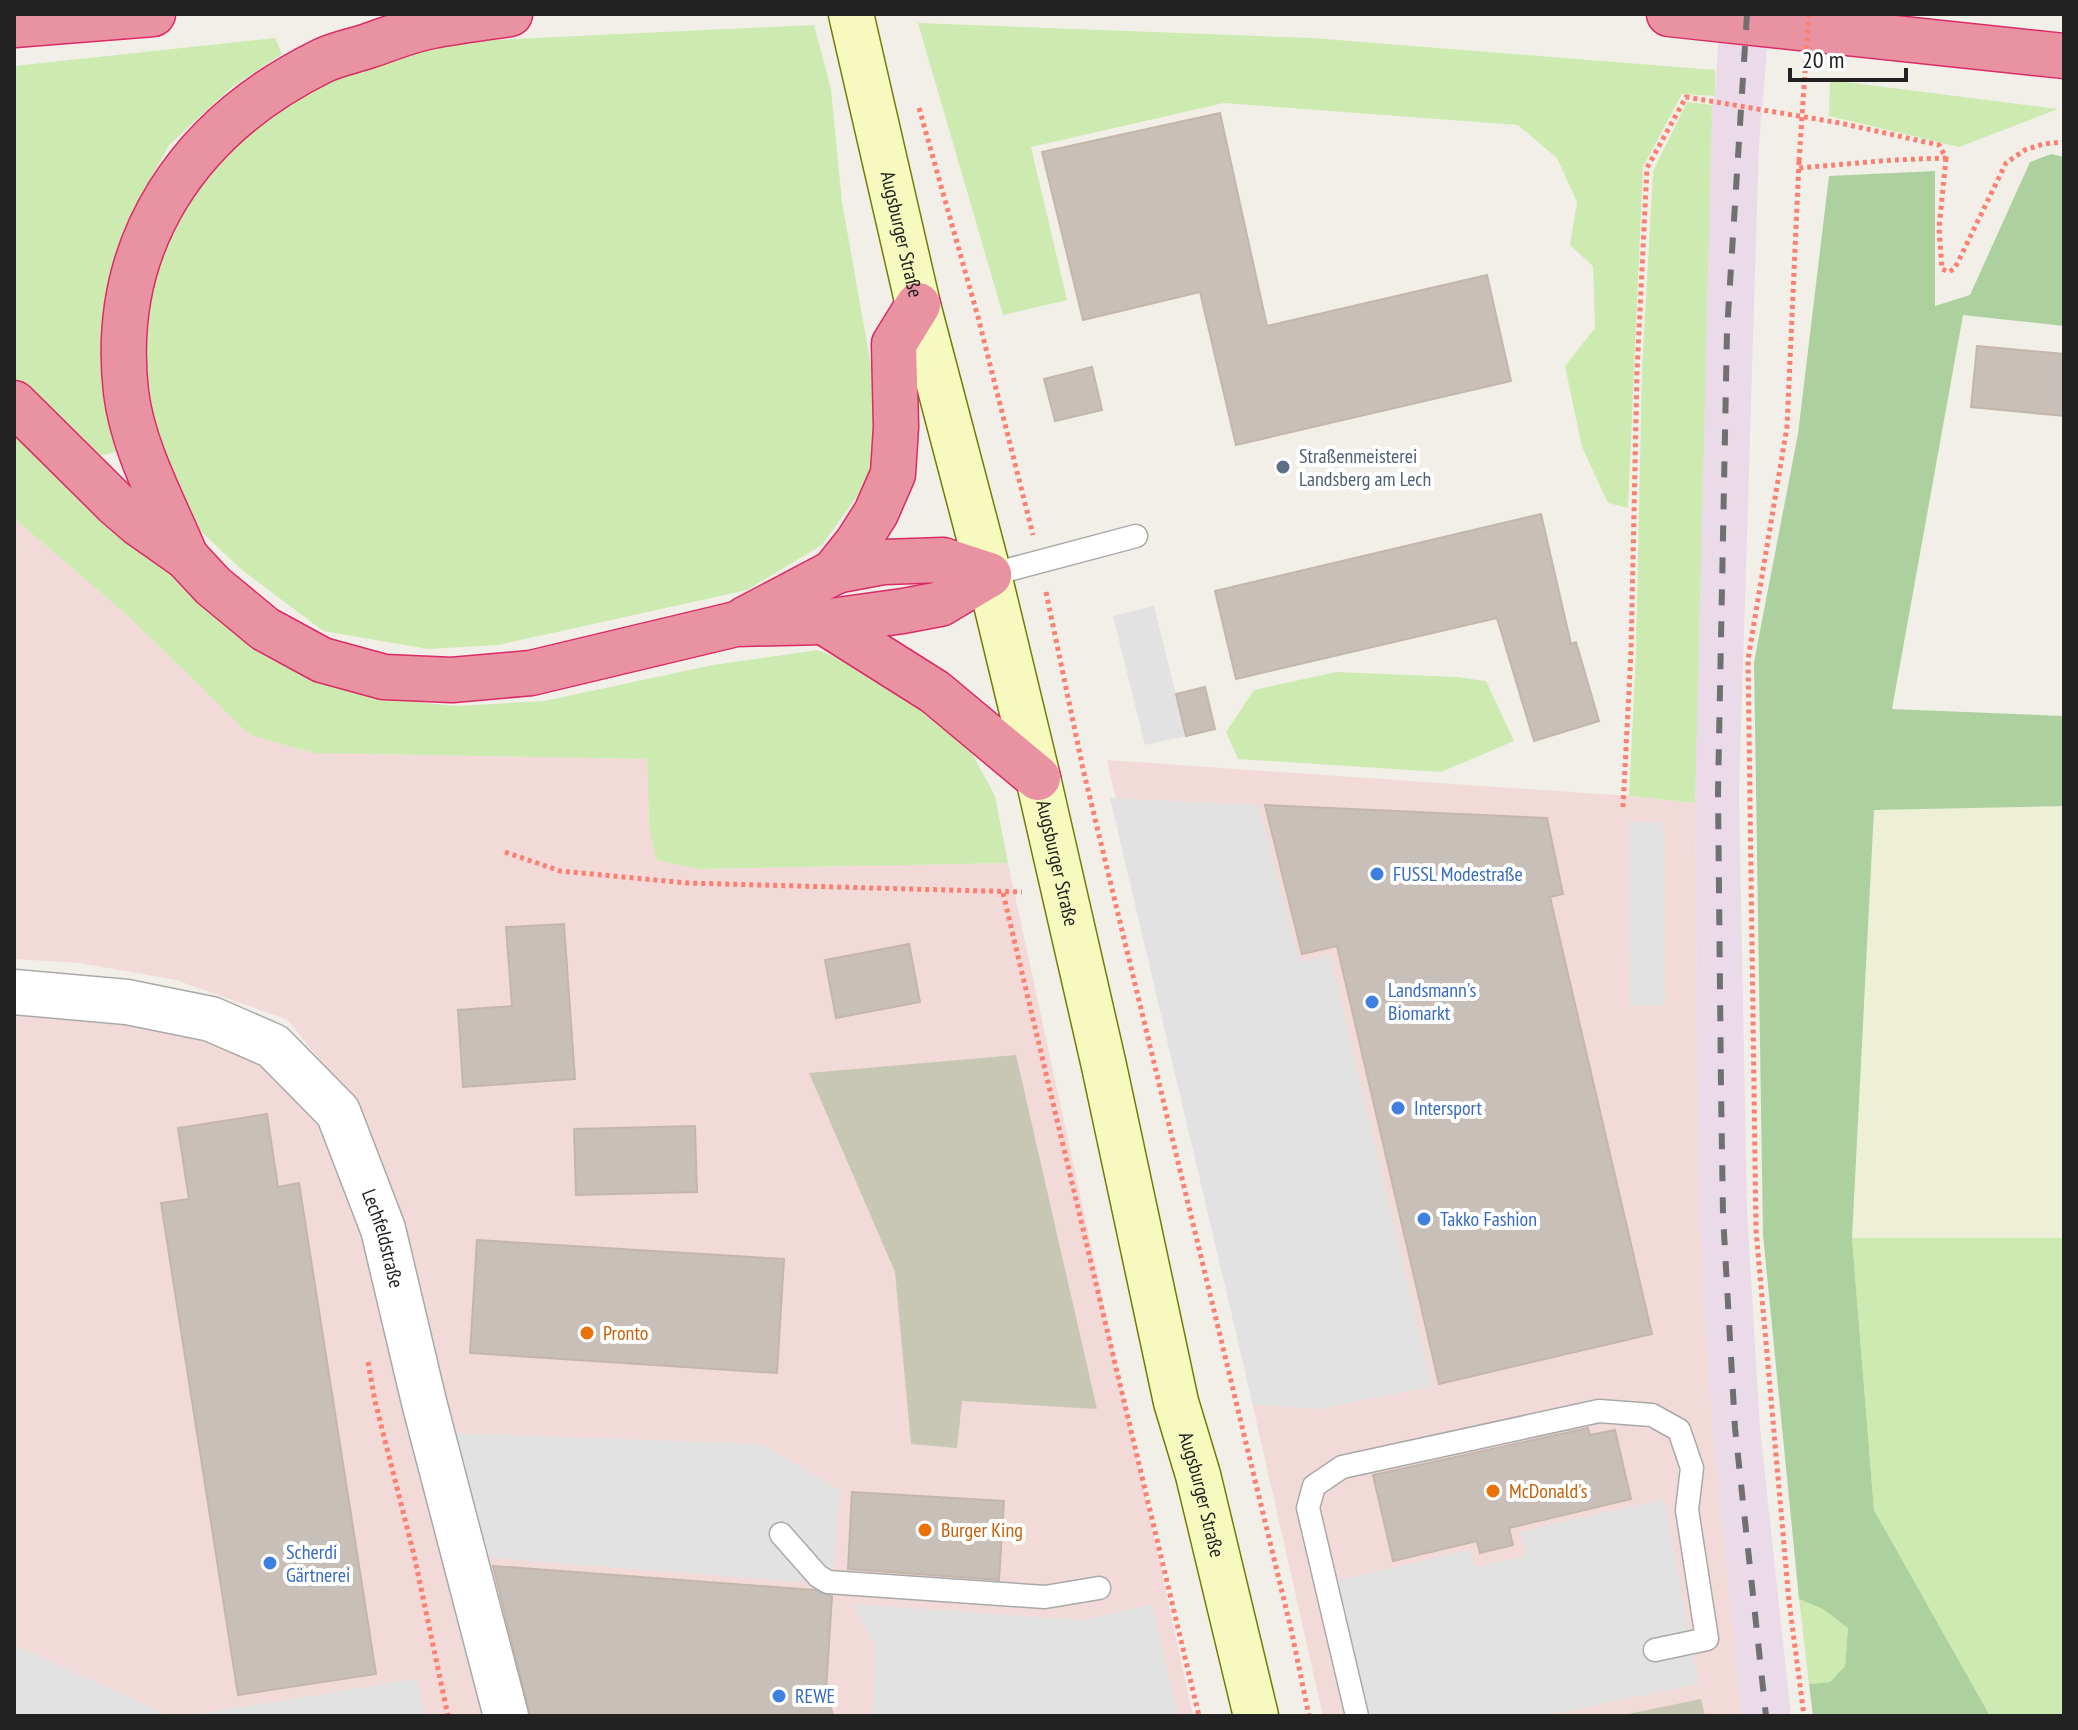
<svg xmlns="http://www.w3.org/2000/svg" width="2078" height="1730" viewBox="0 0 2078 1730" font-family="'PT Sans Narrow',sans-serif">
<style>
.commercial{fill:#f2dad9}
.industrial{fill:#ebdbe8}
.construction{fill:#c7c7b4}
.farmland{fill:#eef0d5}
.grass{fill:#cdebb0}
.forest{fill:#add19e}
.parking{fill:#e2e2e2}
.building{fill:#c7bfb8;stroke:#c4b6ab;stroke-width:2}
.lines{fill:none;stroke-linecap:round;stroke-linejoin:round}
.lane-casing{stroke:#a9a9a9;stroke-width:25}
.street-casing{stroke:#a9a9a9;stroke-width:47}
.secondary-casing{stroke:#707d05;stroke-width:47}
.highway-casing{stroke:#dc2a67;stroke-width:47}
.path{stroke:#fa8072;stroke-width:5;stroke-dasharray:4 4;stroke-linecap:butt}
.lane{stroke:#fff;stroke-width:22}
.street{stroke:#fff;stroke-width:44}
.secondary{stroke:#f7fabf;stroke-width:44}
.highway{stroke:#e892a2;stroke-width:44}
.rail{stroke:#707070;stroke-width:6;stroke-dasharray:16 16;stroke-linecap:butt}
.path-bridge{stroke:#fa8072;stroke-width:5;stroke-dasharray:4 4;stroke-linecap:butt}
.service-dot{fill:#5c6f8a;stroke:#fff;stroke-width:3}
.shop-dot{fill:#3f7fe0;stroke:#fff;stroke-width:3}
.food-dot{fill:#e8710a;stroke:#fff;stroke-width:3}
.labels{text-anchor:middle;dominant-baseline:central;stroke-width:8;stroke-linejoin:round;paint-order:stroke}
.street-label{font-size:20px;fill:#222;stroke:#fff}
.service-label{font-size:20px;fill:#4e5e75;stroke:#fff;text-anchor:start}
.shop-label{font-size:20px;fill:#366cbe;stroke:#fff;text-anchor:start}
.food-label{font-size:20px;fill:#c56008;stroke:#fff;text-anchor:start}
</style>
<rect width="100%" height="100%" fill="#f2efe9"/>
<g class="commercial">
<polygon points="14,518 129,617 250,735 314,753 647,759 649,827 696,869 1008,863 1193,1716 520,1716 347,1095 288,1020 176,980 79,963 14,959"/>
<polygon points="1107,760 1629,796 1695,803 1699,1212 1713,1431 1742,1716 1323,1716"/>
<polygon points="14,1005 127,1016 265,1059 328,1124 373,1232 491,1716 14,1716"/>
</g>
<polygon class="industrial" points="1720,14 1770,14 1759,144 1739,795 1747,1210 1760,1428 1791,1716 1742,1716 1713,1431 1699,1212 1695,803 1701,334 1712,105 1715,96"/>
<g class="construction">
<polygon points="1016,1055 1097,1409 962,1401 957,1448 911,1444 895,1272 809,1073"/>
<polygon points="1701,1699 1705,1716 1618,1716"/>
</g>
<polygon class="farmland" points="2064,806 2064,1238 1852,1238 1874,810"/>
<g class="grass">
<polygon points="918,23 1312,38 1715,70 1715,96 1682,94 1643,167 1628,508 1608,503 1582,447 1565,366 1595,328 1593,266 1570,245 1577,202 1557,158 1518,125 1224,103 1031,147 1067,300 1003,315"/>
<polygon points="814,25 831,89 842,202 882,428 878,467 822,545 747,590 498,645 428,649 323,631 242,570 192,523 161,445 151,401 143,337 153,279 175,222 212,163 260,115 330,75 427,43"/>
<polygon points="275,38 282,54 231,88 169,145 130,218 108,284 103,346 117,452 96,456 14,378 14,66"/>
<polygon points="1830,80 2058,109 1959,147 1829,116"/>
<polygon points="1687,102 1712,105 1695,803 1629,796 1636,653 1642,370 1653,171"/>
<polygon points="14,421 316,679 391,700 458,706 544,701 713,665 818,650 883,677 957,725 995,796 1008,863 696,869 657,860 649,827 647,759 314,753 250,735 129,617 14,518"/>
<polygon points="1336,672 1457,677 1486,681 1514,741 1441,772 1238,759 1226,732 1254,690"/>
<polygon points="1852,1238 2064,1238 2064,1716 1990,1716 1874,1510"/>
<polygon points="1799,1599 1823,1609 1848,1627 1845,1666 1830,1682 1809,1684"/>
</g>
<polygon class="forest" points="2051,154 2064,157 2064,326 1963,315 1892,709 2064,716 2064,806 1874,810 1852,1238 1874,1510 1990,1716 1813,1716 1809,1684 1830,1682 1845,1666 1848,1628 1823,1609 1799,1599 1763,1235 1754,662 1798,434 1829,176 1935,171 1935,306 1970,295 2030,162"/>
<g class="parking">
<polygon points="1154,606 1186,736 1145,745 1113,616"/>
<polygon points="1110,798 1258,805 1300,962 1330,954 1432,1386 1320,1409 1253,1405"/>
<polygon points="1629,821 1663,823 1665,1006 1630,1006"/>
<polygon points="451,1433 761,1444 840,1490 833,1572 798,1582 484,1557"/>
<polygon points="1664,1499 1699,1684 1541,1716 1357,1716 1325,1583 1470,1550 1475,1567 1526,1556 1520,1532"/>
<polygon points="853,1604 1082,1620 1152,1604 1178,1716 873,1716 875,1646"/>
<polygon points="14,1645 170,1716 14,1716"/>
<polygon points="417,1679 425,1716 184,1716"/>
</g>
<g class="building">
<polygon points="1220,113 1267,326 1487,275 1511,381 1236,445 1200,292 1083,320 1042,152"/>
<polygon points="1977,346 2064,354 2064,416 1971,407"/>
<polygon points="1092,367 1102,410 1055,421 1044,379"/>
<polygon points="1541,514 1571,644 1576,642 1599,721 1534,741 1497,618 1236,679 1215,591"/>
<polygon points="1205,687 1215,729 1186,736 1176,694"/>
<polygon points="1265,805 1547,818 1563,894 1550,897 1652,1334 1439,1384 1337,946 1302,954"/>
<polygon points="564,924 575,1079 463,1087 458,1010 512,1006 506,927"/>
<polygon points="909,944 920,1002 836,1018 825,960"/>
<polygon points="267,1114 278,1187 299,1183 376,1674 238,1695 161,1203 189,1199 178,1128"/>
<polygon points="695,1126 697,1192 576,1195 574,1129"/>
<polygon points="477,1240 784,1259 777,1373 470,1353"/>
<polygon points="1588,1428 1590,1435 1615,1430 1631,1499 1509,1528 1513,1545 1480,1553 1477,1541 1393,1561 1373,1475"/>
<polygon points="852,1492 1004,1501 999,1580 848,1569"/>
<polygon points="493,1566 815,1590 832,1596 826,1691 833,1716 530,1716"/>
</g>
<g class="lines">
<g class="lane-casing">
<g id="lane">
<polyline points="989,575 1136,536"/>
<polyline points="781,1534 818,1576 828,1582 1045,1597 1099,1588"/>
<polyline points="1357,1716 1308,1508 1314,1486 1342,1467 1599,1411 1652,1415 1679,1430 1692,1468 1687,1510 1707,1639 1655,1650"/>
</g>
</g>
<g class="street-casing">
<g id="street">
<path id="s1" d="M14,992L127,1002L211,1019L273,1046L338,1112L383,1229L424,1402L506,1716"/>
</g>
</g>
<g class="secondary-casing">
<g id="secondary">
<path id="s2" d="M851,14L918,305L989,575L1038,778L1104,1066L1176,1402L1198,1475L1256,1716"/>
</g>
</g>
<g class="highway-casing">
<g id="highway">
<polyline points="1669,14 2064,56"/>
<polyline points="14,25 153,14"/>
<polyline points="14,403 117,505 139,524 186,557 213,586 265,629 322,660 384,677 452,680 531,673 736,624 824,622 903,611 940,604 989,575"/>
<path d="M186,557C164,504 133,449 126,392C109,242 190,126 322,61C336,54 353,51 368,46C389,39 410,30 432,26C457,21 484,18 510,14"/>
<polyline points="833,573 857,543 876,513 893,474 896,427 894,344 918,305"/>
<polyline points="745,619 836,571 884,562 943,560 989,575"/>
<polyline points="824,622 935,692 1038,778"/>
</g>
</g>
<g class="path">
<polyline points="919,108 978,317 1033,535"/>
<polyline points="1946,158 1939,228 1942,269 1949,272 1955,268 2006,163 2025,150 2043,144 2064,142"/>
<polyline points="1799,161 1787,427 1748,659 1756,1230 1789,1601 1804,1716"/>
<polyline points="1046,592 1083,769 1291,1629 1309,1716"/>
<polyline points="1623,807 1631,652 1637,371 1647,168 1686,97 1840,123 1939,145 1946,158 1893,160 1799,168"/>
<polyline points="505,852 560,871 687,883 1022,892"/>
<polyline points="1003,893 1199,1716"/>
<polyline points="368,1362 375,1401 414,1555 448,1716"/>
</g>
<use href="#lane" class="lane"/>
<use href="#street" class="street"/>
<use href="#secondary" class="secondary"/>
<use href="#highway" class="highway"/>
<polyline class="rail" points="1747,14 1727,331 1718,792 1721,1088 1723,1215 1735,1428 1766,1716"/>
<polyline class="path-bridge" points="1799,161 1809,14"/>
</g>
<circle class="service-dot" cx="1283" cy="467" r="8"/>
<g class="shop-dot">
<circle cx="1377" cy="874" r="8"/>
<circle cx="1372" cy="1002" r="8"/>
<circle cx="1398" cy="1108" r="8"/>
<circle cx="1424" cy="1219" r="8"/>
<circle cx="270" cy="1563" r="8"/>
<circle cx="779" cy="1696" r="8"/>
</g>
<g class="food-dot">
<circle cx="587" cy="1333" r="8"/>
<circle cx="1493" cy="1491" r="8"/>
<circle cx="925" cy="1530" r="8"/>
</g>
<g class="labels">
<g class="street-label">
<text stroke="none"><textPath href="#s2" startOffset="226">Augsburger Straße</textPath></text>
<text stroke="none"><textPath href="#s2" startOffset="874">Augsburger Straße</textPath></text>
<text stroke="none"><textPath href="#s1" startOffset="494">Lechfeldstraße</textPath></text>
<text stroke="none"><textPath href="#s2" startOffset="1522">Augsburger Straße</textPath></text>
</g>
<g class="service-label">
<text x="1299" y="456">Straßenmeisterei<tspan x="1299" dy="23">Landsberg am Lech</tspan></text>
</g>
<g class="shop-label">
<text x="1393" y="874">FUSSL Modestraße</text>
<text x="1388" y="990">Landsmann's<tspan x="1388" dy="23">Biomarkt</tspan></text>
<text x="1414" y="1108">Intersport</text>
<text x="1440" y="1219">Takko Fashion</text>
<text x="286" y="1552">Scherdi<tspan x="286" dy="23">Gärtnerei</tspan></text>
<text x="795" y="1696">REWE</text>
</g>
<g class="food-label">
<text x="603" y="1333">Pronto</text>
<text x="1509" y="1491">McDonald's</text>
<text x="941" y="1530">Burger King</text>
</g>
</g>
<rect width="2078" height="1730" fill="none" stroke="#222222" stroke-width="32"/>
<path d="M1790 68v12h116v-12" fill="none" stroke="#222222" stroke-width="4"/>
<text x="1802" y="68" font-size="24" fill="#222222" stroke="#ffffff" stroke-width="6" paint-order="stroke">20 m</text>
</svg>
